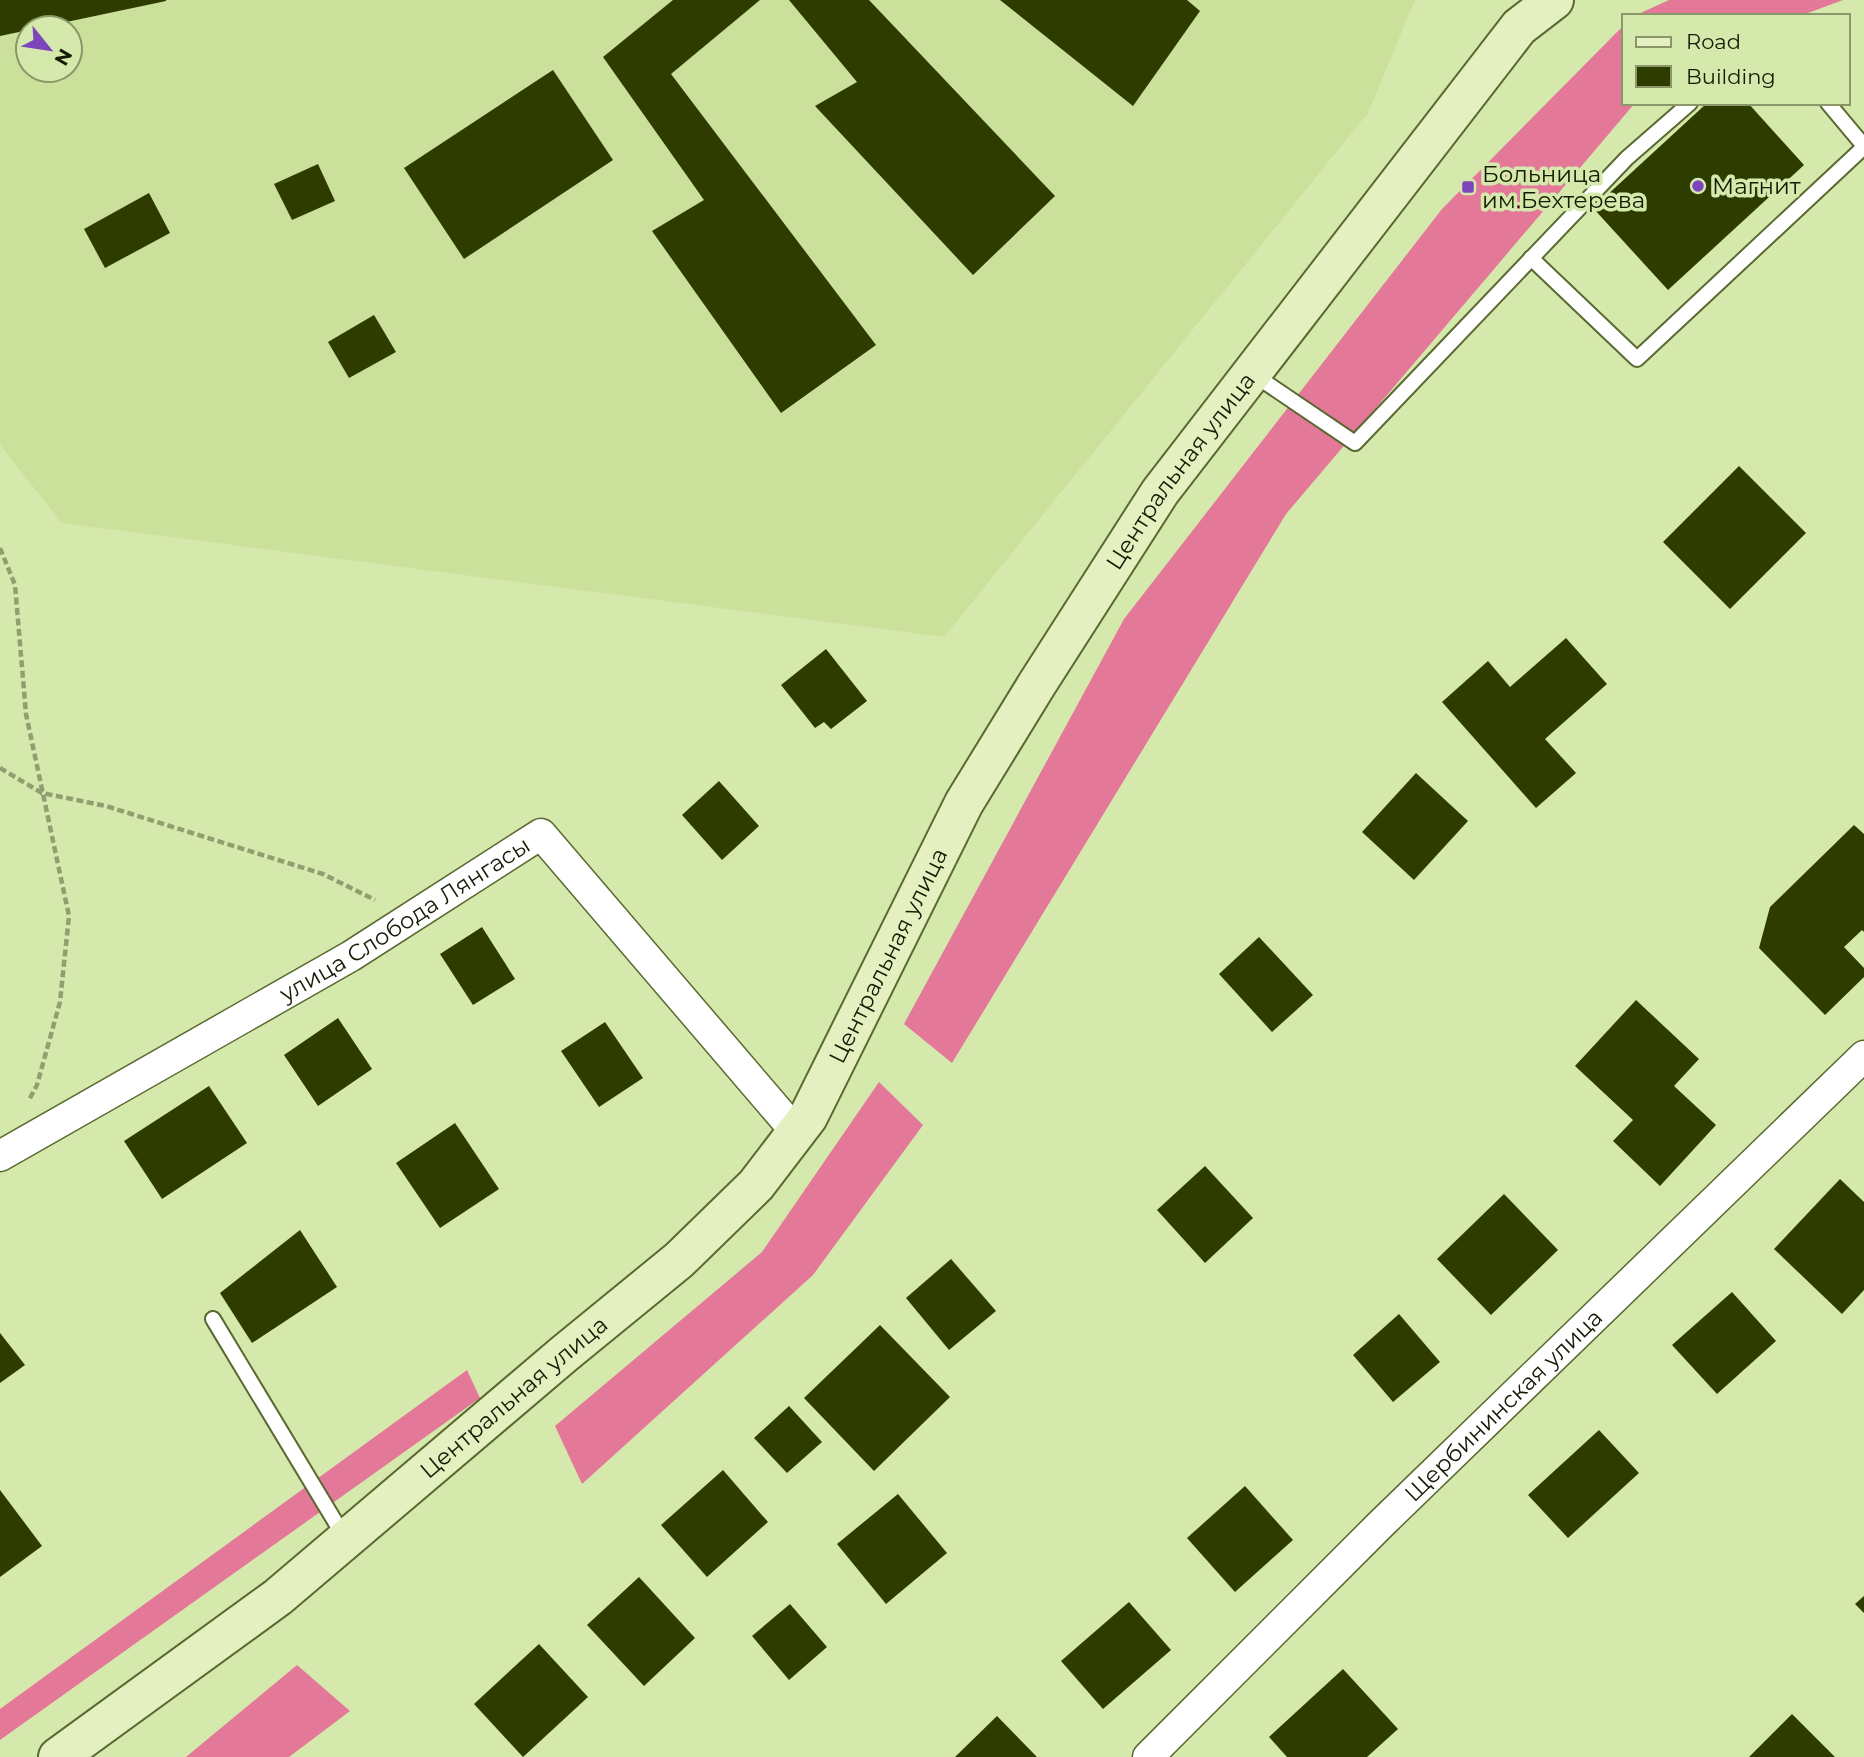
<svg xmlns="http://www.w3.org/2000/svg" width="1864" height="1757" viewBox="0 0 1864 1757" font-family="Montserrat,sans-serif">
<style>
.built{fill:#cae09b;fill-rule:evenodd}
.forest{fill:#e37898}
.building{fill:#2e3c00}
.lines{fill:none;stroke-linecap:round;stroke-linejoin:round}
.lane-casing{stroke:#596930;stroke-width:18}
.street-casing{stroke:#596930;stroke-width:33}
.secondary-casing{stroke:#596930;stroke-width:42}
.path{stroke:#919f70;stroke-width:4.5;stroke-dasharray:7 3.5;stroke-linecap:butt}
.lane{stroke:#fff;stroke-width:14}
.street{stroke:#fff;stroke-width:30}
.secondary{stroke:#e5f0c1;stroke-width:38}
.poi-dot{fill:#7d45bb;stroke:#d6e9ac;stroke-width:2.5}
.labels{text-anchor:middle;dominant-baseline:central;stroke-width:7;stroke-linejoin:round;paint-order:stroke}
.poi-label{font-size:23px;fill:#151b04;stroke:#d6e9ac;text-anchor:start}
.street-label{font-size:23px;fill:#151b04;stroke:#d6e9ac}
</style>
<rect width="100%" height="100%" fill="#d6e9ac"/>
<path class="built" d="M0,0H1415L1368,113L944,637L62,523L0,445ZM28,28H70V70H28Z"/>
<g class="forest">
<polygon points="1669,0 1843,0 1800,16 1634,16"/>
<polygon points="1624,25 1624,103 1635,103 1286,514 952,1063 904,1024 1124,619 1442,209"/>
<polygon points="879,1082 923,1125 813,1275 582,1484 555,1426 762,1252"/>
<polygon points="467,1370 480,1398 0,1740 0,1709"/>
<polygon points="297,1665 350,1711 289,1757 186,1757"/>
</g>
<g class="building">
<polygon points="0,0 166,0 166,1 0,36"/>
<polygon points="673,0 760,0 671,74 876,345 781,413 652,231 704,200 603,57"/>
<polygon points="789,0 869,0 1055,196 973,275 815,106 857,82"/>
<polygon points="1000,0 1187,0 1200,11 1133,106"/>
<polygon points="553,70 613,160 464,259 404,168"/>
<polygon points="1707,103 1748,103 1804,165 1668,290 1593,208"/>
<polygon points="318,164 335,201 292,220 274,184"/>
<polygon points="149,193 170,233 105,268 84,229"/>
<polygon points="374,315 396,352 349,378 328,342"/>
<polygon points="1739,466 1806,533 1730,609 1663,542"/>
<polygon points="1566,638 1607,684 1545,739 1576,773 1536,808 1442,702 1488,661 1510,687"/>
<polygon points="826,649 867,701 831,729 824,722 815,728 781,685"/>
<polygon points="1416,773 1468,821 1414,880 1362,832"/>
<polygon points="719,781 759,826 722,860 682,815"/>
<polygon points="1854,825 1864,834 1864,932 1862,930 1844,947 1864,968 1864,977 1825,1015 1759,948 1770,907"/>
<polygon points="482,927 515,979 473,1005 440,954"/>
<polygon points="1259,937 1313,995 1272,1032 1219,974"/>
<polygon points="1636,1000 1699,1059 1674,1086 1716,1125 1660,1186 1613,1141 1633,1120 1575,1066"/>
<polygon points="338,1018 372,1069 318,1106 284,1055"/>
<polygon points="605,1022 643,1078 599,1107 561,1051"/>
<polygon points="209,1086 247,1143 162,1199 124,1141"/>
<polygon points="455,1123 499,1189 440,1228 396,1163"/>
<polygon points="1205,1166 1253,1218 1205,1263 1157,1210"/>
<polygon points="1840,1179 1864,1202 1864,1290 1842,1314 1774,1249"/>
<polygon points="1504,1194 1558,1250 1491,1315 1437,1259"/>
<polygon points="300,1230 337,1287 252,1343 220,1293"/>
<polygon points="951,1259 996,1311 949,1350 906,1298"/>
<polygon points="1732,1292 1776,1341 1717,1394 1672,1345"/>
<polygon points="1399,1314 1440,1362 1393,1402 1353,1355"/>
<polygon points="880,1325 950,1397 874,1471 804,1398"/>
<polygon points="0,1333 25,1365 0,1383"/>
<polygon points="789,1406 822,1442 787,1473 754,1438"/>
<polygon points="1599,1430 1639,1473 1568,1538 1528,1495"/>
<polygon points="723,1470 768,1522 707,1577 661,1525"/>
<polygon points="1245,1486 1293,1540 1235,1592 1187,1538"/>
<polygon points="0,1490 42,1546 0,1577"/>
<polygon points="898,1494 947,1553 886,1604 837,1544"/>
<polygon points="639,1577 695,1638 644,1686 587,1625"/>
<polygon points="1864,1596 1864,1613 1855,1604"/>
<polygon points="1129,1602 1171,1650 1103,1709 1061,1661"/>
<polygon points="790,1604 827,1647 789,1680 752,1636"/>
<polygon points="539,1644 588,1697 523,1757 474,1704"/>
<polygon points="1343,1669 1398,1729 1367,1757 1287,1757 1269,1737"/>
<polygon points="1792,1714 1835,1757 1749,1757"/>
<polygon points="997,1716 1037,1757 955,1757"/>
</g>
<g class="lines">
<g class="lane-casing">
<g id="lane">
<polyline points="1828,103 1864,146"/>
<polyline points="1531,258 1637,359 1864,147"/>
<polyline points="1253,374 1355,443 1627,158 1690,103"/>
<polyline points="213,1319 345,1538"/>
</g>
</g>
<g class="street-casing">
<g id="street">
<path id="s1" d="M0,1156L351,956L541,834L796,1132"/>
<path id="s2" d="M1148,1757L1382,1523L1864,1056"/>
</g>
</g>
<g class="secondary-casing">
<g id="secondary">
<path id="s3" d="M58,1757L278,1597L564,1354L679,1260L756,1185L808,1117L964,803L1037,684L1160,492L1519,27L1554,0"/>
</g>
</g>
<g class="path">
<polyline points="0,548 15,585 26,714 69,916 60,1002 37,1085 29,1100"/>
<polyline points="0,768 42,793 106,806 323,874 375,900"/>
</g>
<use href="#lane" class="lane"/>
<use href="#street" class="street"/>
<use href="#secondary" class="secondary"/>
</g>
<g class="poi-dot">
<circle cx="1698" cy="186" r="7"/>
<rect x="1461" y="180" width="14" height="14" rx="3.5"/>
</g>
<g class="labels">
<g class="poi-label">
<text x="1482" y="174">Больница<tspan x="1482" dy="26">им.Бехтерева</tspan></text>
<text x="1712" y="186">Магнит</text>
</g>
<g class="street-label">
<text stroke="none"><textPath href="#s3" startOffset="1736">Центральная улица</textPath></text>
<text stroke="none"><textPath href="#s1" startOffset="469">улица Слобода Лянгасы</textPath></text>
<text stroke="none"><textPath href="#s3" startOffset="1169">Центральная улица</textPath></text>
<text stroke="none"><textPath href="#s3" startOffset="581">Центральная улица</textPath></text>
<text stroke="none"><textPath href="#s2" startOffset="500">Щербининская улица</textPath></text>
</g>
</g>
<rect x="1622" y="14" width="228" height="91" fill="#d6e9ac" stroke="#899769" stroke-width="2"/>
<rect x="1636" y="37" width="35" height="10" fill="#e5f0c1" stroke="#899769" stroke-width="2"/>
<text x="1686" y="49" font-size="21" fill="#151b04">Road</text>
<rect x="1636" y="66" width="35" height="21" fill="#2e3c00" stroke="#899769" stroke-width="2"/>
<text x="1686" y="84" font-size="21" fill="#151b04">Building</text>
<g transform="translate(49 49) rotate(120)"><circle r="33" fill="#d6e9ac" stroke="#899769" stroke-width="2"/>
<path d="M0-5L12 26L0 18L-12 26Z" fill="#7d45bb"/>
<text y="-10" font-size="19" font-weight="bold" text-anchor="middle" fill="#151b04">N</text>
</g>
</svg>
